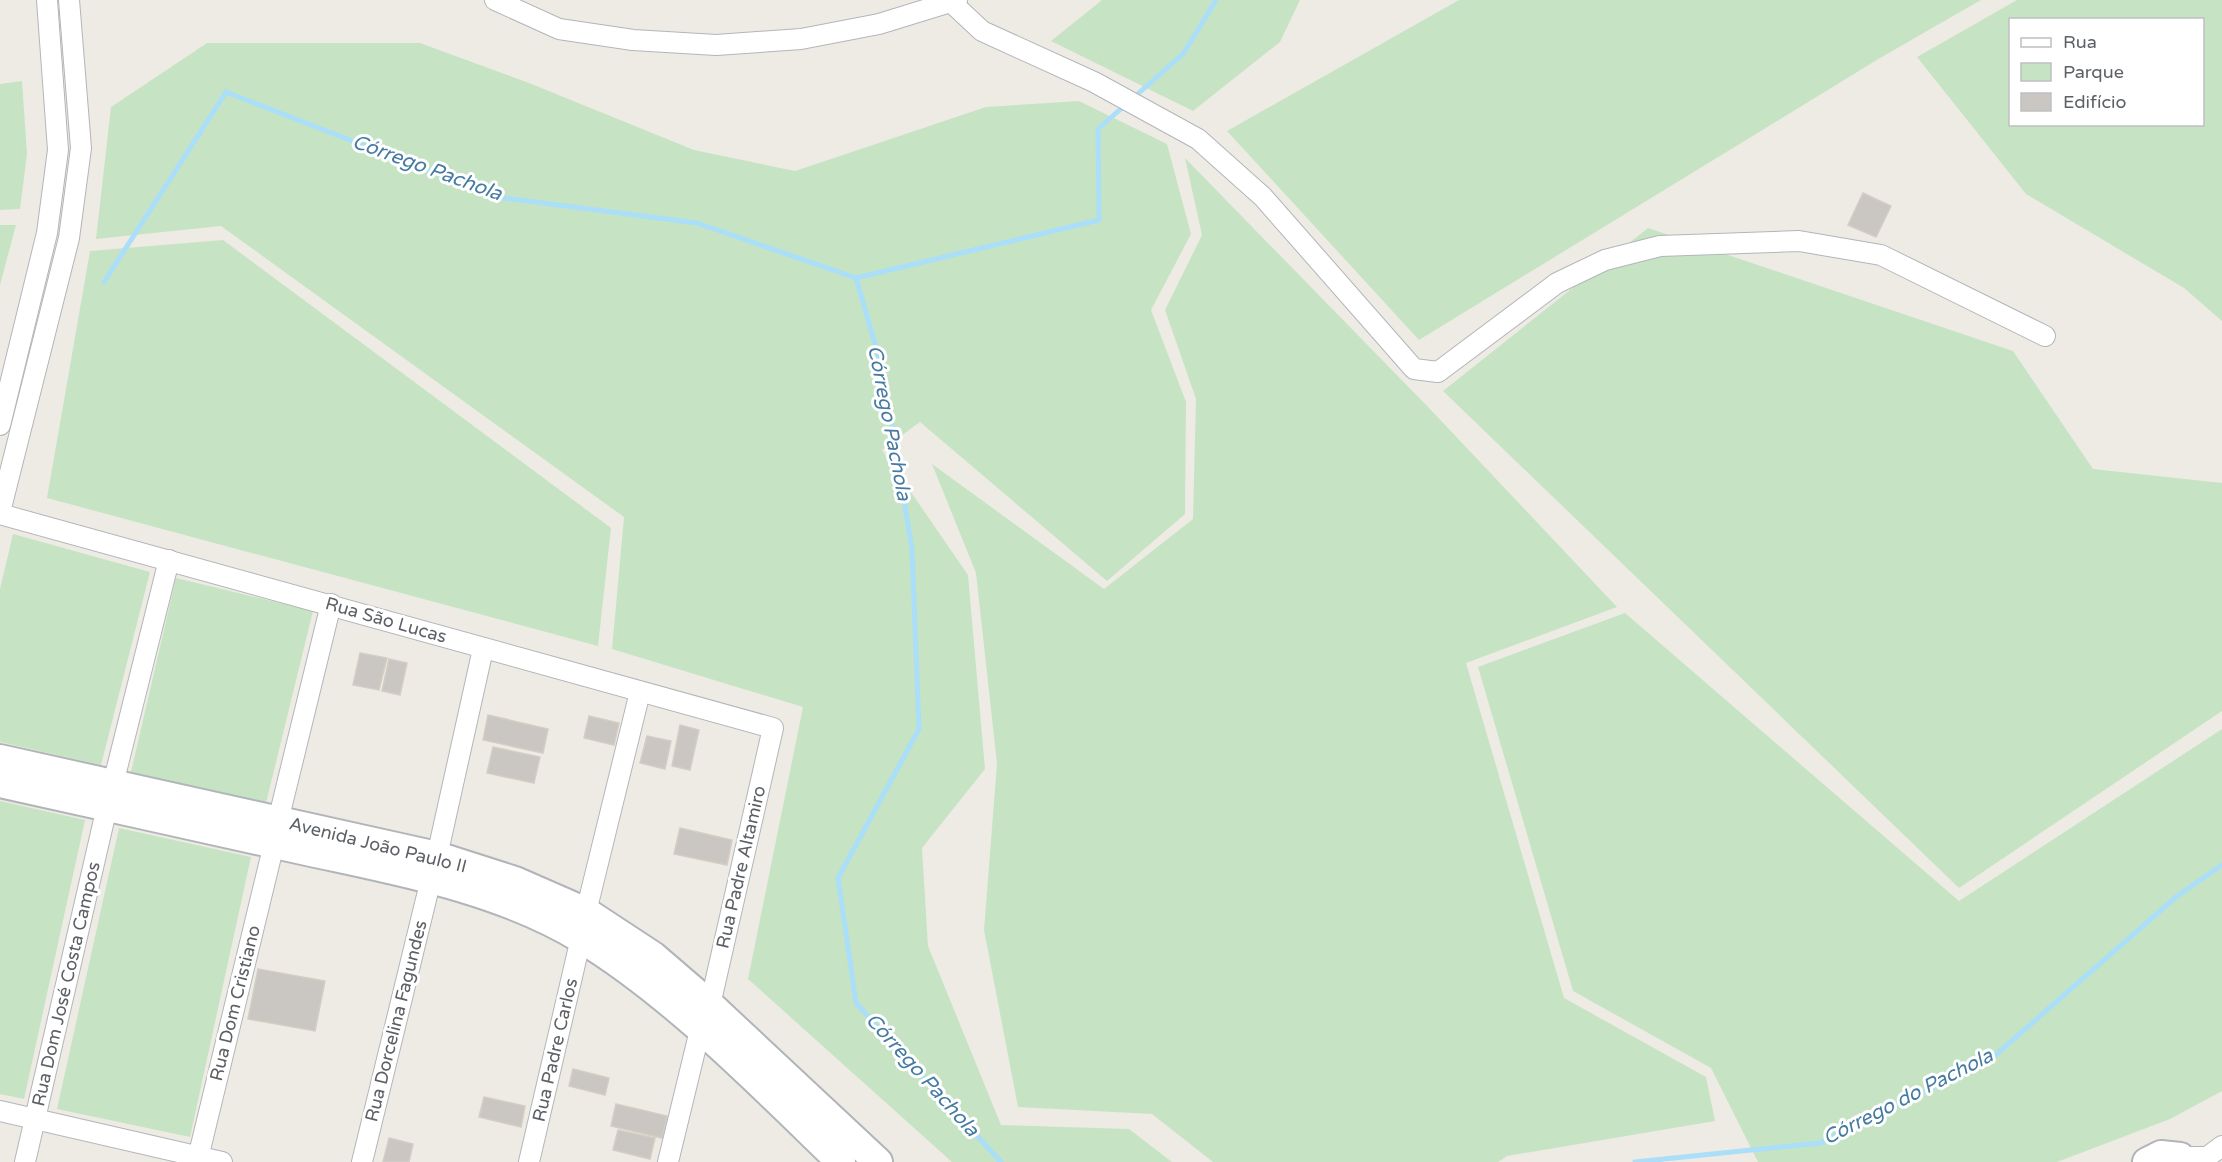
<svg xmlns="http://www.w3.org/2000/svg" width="2222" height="1162" viewBox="0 0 2222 1162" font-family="'Varela Round',sans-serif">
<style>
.green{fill:#c6e4c3;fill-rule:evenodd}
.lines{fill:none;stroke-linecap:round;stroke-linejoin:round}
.stream{stroke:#aadef9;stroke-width:5}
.building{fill:#cac6c1;stroke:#d3cdc4;stroke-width:1.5}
.street-casing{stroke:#b2b6b9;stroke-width:22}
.secondary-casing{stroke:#b1b5b9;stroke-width:32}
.street{stroke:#fff;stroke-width:20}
.secondary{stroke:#fff;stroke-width:28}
.labels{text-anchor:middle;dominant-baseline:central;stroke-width:6;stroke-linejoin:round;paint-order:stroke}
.street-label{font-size:18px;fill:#5d6165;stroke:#fff}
.water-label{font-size:20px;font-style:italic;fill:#457ba2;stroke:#fff}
</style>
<rect width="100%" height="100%" fill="#eeebe5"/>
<g class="green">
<polygon points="1102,0 1300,0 1280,42 1193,111 1051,41"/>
<polygon points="1459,0 1981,0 1880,58 1419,340 1227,131"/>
<path d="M2017,0H2222V321L2184,288L2026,194L1917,57ZM2010,20H2202V124H2010Z"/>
<polygon points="207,43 420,43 529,83 694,150 795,171 986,107 1079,101 1167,144 1191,234 1151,310 1186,402 1185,514 1107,581 920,422 882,450 968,575 985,769 922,848 928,946 1001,1125 1129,1129 1172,1162 952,1162 748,979 803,707 612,649 624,517 221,226 96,239 111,107"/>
<polygon points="22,81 27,154 20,209 0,210 0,84"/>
<polygon points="1185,158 1430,409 1617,607 1466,663 1564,998 1706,1077 1715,1121 1507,1156 1498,1162 1213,1162 1152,1114 1018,1107 984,930 997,764 976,573 932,464 1104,589 1193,519 1196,399 1165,310 1202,235"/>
<polygon points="0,225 16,225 0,285"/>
<polygon points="1648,228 2013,351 2093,469 2222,483 2222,711 1959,888 1443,391"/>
<polygon points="223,240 611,528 598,646 47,498 90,251"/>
<polygon points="13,534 150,572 101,765 0,742 0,589"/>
<polygon points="176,578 313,611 266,803 131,772"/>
<polygon points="1625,613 1959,901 2222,729 2222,1091 2170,1119 2057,1162 1758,1162 1711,1068 1573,991 1478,667"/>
<polygon points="0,801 85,820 24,1099 0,1094"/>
<polygon points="119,828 251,857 190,1137 57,1109"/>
</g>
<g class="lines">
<g class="stream">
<polyline points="856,278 884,375 912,550 919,729 838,878 856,1003 1001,1162"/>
<polyline points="856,278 1099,220 1098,129 1183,54 1216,0"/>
<polyline points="104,282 226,92 497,197 697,223 856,278"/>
<polyline points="1635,1162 1820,1143 1991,1059 2176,897 2222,865"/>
</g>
</g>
<g class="building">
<polygon points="1863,193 1891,206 1876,237 1848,225"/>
<polygon points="360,653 387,658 379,690 353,685"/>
<polygon points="389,659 407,663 400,695 382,691"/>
<polygon points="488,715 548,729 543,753 483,740"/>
<polygon points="589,716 619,723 614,745 584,738"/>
<polygon points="680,725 699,730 690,770 672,766"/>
<polygon points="647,736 671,741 665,769 640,763"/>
<polygon points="493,747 540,757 534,783 487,773"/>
<polygon points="680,828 732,840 727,865 674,854"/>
<polygon points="258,969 325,981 315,1031 248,1019"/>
<polygon points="573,1069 609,1078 605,1095 569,1086"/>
<polygon points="484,1097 525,1106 521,1127 479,1117"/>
<polygon points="616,1104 667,1116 662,1138 611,1126"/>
<polygon points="618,1130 655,1138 650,1159 613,1150"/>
<polygon points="389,1138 413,1144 409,1162 383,1162"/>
</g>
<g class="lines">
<g class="street-casing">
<g id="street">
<polyline points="495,0 559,29 633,40 716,45 801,39 879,24 957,0"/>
<polyline points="952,3 982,31 1094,82 1198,139 1263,197 1414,369 1438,372 1557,283 1605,260 1660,246 1799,241 1881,255 2045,336"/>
<polyline points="0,425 47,233 58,150 47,0"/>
<polyline points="0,512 69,238 81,148 69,0"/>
<polyline points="0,514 773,728 710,1005"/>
<polyline points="113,784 169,560"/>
<polyline points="278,821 331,604"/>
<polyline points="437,856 483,649"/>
<polyline points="586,912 640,692"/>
<polyline points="0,1111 222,1162"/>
<polyline points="2180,1157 2207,1157 2222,1146"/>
<polyline points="25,1162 107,807"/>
<polyline points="197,1162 274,844"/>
<polyline points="362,1162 431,879"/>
<polyline points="529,1162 581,938"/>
<polyline points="668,1162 700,1030"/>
</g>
</g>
<g class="secondary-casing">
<g id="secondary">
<polyline points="0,759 437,856 515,881 586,912 653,956 710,1005 878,1162"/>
<path d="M0,783C101,805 201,828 302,850C397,871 498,888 582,939C675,996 762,1086 841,1162"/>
<polyline points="2147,1162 2161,1155 2180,1157 2177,1162"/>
</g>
</g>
<use href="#street" class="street"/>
<use href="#secondary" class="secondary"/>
</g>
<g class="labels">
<g class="street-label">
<text transform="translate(386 620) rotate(16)">Rua São Lucas</text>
<text transform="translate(378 845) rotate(14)">Avenida João Paulo II</text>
<text transform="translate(741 867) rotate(-77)">Rua Padre Altamiro</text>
<text transform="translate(66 984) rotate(-77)">Rua Dom José Costa Campos</text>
<text transform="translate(235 1003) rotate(-76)">Rua Dom Cristiano</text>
<text transform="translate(396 1021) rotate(-76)">Rua Dorcelina Fagundes</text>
<text transform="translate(555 1050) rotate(-77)">Rua Padre Carlos</text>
</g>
<g class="water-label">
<text transform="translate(427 168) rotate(20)">Córrego Pachola</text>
<text transform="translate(889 423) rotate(79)">Córrego Pachola</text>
<text transform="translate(922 1075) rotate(48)">Córrego Pachola</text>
<text transform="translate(1908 1097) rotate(-27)">Córrego do Pachola</text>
</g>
</g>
<rect x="2009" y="18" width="195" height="108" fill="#ffffff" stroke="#bec0c1" stroke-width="1.5"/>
<rect x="2021" y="38" width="30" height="9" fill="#ffffff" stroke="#bec0c1" stroke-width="1.5"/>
<text x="2063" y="48" font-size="18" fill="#5d6165">Rua</text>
<rect x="2021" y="63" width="30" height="18" fill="#c6e4c3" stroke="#bec0c1" stroke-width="1.5"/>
<text x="2063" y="78" font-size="18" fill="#5d6165">Parque</text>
<rect x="2021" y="93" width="30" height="18" fill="#cac6c1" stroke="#bec0c1" stroke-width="1.5"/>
<text x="2063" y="108" font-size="18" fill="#5d6165">Edifício</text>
</svg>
